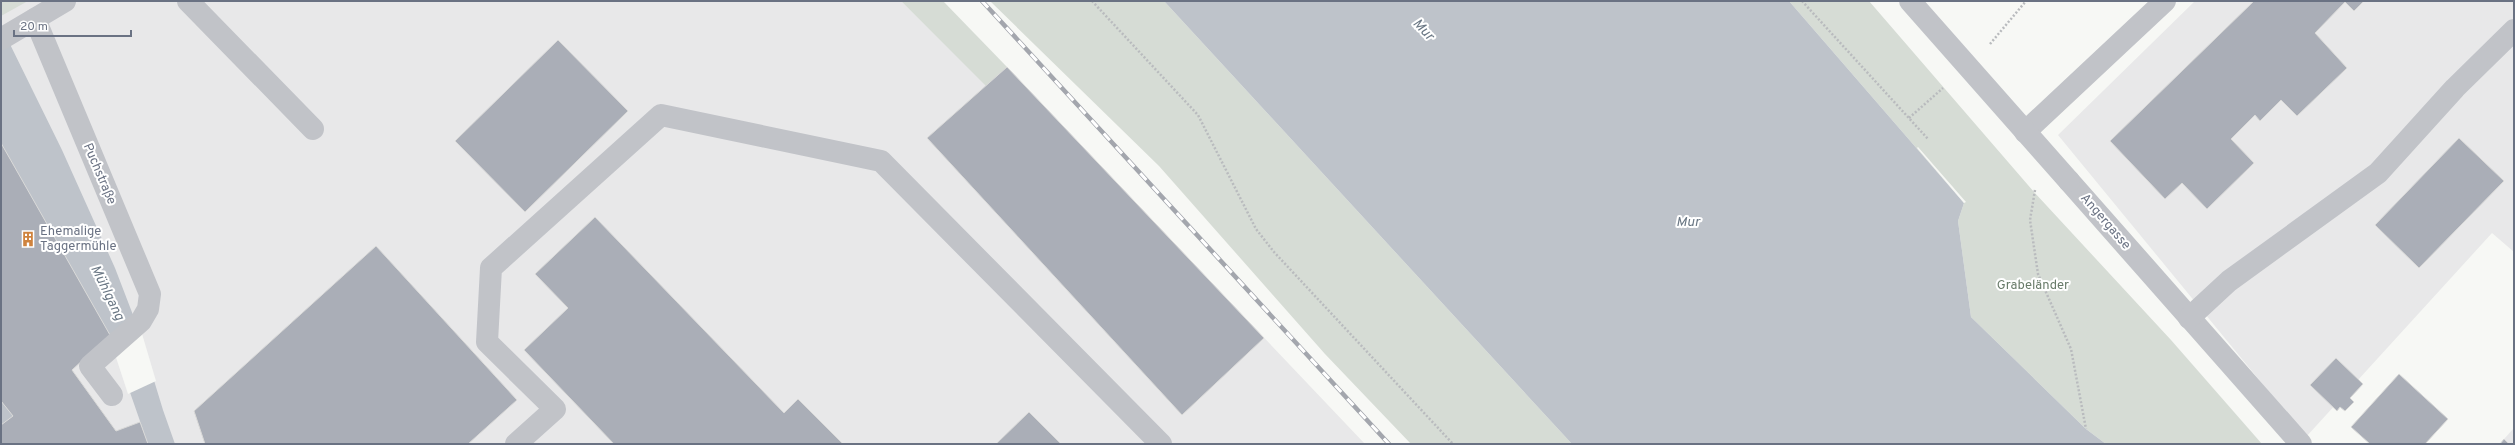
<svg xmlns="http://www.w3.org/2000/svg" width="2515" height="445" viewBox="0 0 2515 445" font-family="Overpass,sans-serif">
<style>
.built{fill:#e8e8e9}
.green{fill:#d6dcd5}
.water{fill:#bec3ca}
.pier{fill:#f7f8f5}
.building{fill:#aaaeb7;stroke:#d9d9d8}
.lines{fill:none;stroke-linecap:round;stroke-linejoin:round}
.path{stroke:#b9bbbe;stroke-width:2.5;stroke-dasharray:2 2;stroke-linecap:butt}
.service{stroke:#c1c3c8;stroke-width:22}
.minor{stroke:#c1c3c8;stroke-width:22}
.rail-casing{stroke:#a3a6ad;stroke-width:4.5}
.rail{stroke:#fff;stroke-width:3;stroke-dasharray:9;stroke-linecap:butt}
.labels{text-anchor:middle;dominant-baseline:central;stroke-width:4;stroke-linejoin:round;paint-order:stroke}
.street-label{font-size:13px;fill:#6a7283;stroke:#fff}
.poi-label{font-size:13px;fill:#6a7283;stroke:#fff;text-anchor:start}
.park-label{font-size:13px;fill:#687b69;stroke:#fff}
.water-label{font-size:14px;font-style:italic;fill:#6b7885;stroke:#fff}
</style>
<rect width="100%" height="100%" fill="#f7f8f5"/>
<g class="built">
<polygon points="1,1 901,1 986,85 1007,67 1365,444 1,444"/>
<polygon points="2195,1 2514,1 2514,252 2492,233 2306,437 2058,135"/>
<polygon points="2514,428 2514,444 2500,444 2504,439"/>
</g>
<g class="green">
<polygon points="1,1 28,1 1,16"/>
<polygon points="901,1 943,1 1007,67 986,86"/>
<polygon points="990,1 1164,1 1572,444 1411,444 1325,354 1159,166"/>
<polygon points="1789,1 1869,1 2034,192 2171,340 2262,444 2106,444 2086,429 1971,317 1958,221 1964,203"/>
</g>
<g class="water">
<polygon points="1164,1 1789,1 1964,203 1958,221 1971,317 2086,429 2106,444 1572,444"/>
<polygon points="1,26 62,150 115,268 138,328 163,410 175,444 148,444 110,335 1,143"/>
<polygon points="1,401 13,416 1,425"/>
</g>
<g class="pier">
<polygon points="1918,147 1966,202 1964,203 1917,148"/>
<polygon points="140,327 156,381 128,394 109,336"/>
</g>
<g class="building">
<polygon points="2254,1 2364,1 2354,11 2345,2 2315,33 2347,68 2297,116 2281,100 2260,121 2255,115 2231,139 2254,163 2207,209 2182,183 2165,199 2110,141"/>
<polygon points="558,40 628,111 525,212 455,141"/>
<polygon points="1007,67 1264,338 1182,415 927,138"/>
<polygon points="2459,138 2504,181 2419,268 2375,225"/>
<polygon points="1,143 110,335 72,370 116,431 140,422 148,444 1,444 1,425 13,416 1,401"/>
<polygon points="595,217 784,413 798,399 843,444 614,444 524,350 568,308 535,274"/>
<polygon points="376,246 517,400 468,444 205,444 194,411"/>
<polygon points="2336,358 2363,384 2350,398 2354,402 2345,411 2340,407 2337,411 2310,385"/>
<polygon points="2399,374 2448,419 2425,444 2370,444 2351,427"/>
<polygon points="1029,412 1061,444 996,444"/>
<polygon points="2504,439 2509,444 2500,444"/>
</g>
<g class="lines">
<g class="path">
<polyline points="1092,1 1198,115 1256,229 1274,252 1453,444"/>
<polyline points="1802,1 1928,139"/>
<polyline points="1990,44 2026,1"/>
<polyline points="1909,118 1943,88"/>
<polyline points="2035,190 2030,220 2038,274 2071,349 2086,429"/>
</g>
<g class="service">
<polyline points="188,1 313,129"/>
<polyline points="35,19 150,294 148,309 141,321 90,366 112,395"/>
<polyline points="1,39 65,1"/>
<polyline points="2025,132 2165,1"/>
<polyline points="2069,181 2301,444"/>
<polyline points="2189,318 2229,281 2378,173 2455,88 2514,30"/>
<polyline points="516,444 555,409 487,342 491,268 661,115 881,161 1161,444"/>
</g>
<polyline class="minor" points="1910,1 2069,181"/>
<g class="rail-casing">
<polyline id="rail" points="982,1 1389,444"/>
</g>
<use href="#rail" class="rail"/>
</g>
<defs>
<g id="building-bare" transform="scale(1.2)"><path d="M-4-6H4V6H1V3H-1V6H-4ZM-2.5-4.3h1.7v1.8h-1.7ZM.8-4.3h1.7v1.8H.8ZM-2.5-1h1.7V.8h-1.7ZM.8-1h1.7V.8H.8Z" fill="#cf833e" stroke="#fff" stroke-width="2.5" paint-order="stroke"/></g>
</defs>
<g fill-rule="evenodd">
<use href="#building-bare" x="28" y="239"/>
</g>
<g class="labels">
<g class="street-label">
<text transform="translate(99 174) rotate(67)">Puchstraße</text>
<text transform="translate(2105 222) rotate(49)">Angergasse</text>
</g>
<g class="poi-label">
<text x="40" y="232">Ehemalige<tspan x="40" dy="15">Taggermühle</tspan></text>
</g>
<g class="park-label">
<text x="2033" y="286">Grabeländer</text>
</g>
<g class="water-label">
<text transform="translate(1423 30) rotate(47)">Mur</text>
<text x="1688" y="222">Mur</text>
<text transform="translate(107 293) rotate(64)">Mühlgang</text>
</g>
</g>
<rect width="2515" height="445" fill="none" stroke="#6a7283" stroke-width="4"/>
<path d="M14 30v6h117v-6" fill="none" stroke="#6a7283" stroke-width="2"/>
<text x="20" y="30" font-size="12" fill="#6a7283" stroke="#ffffff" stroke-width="3" paint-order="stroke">20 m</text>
</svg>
